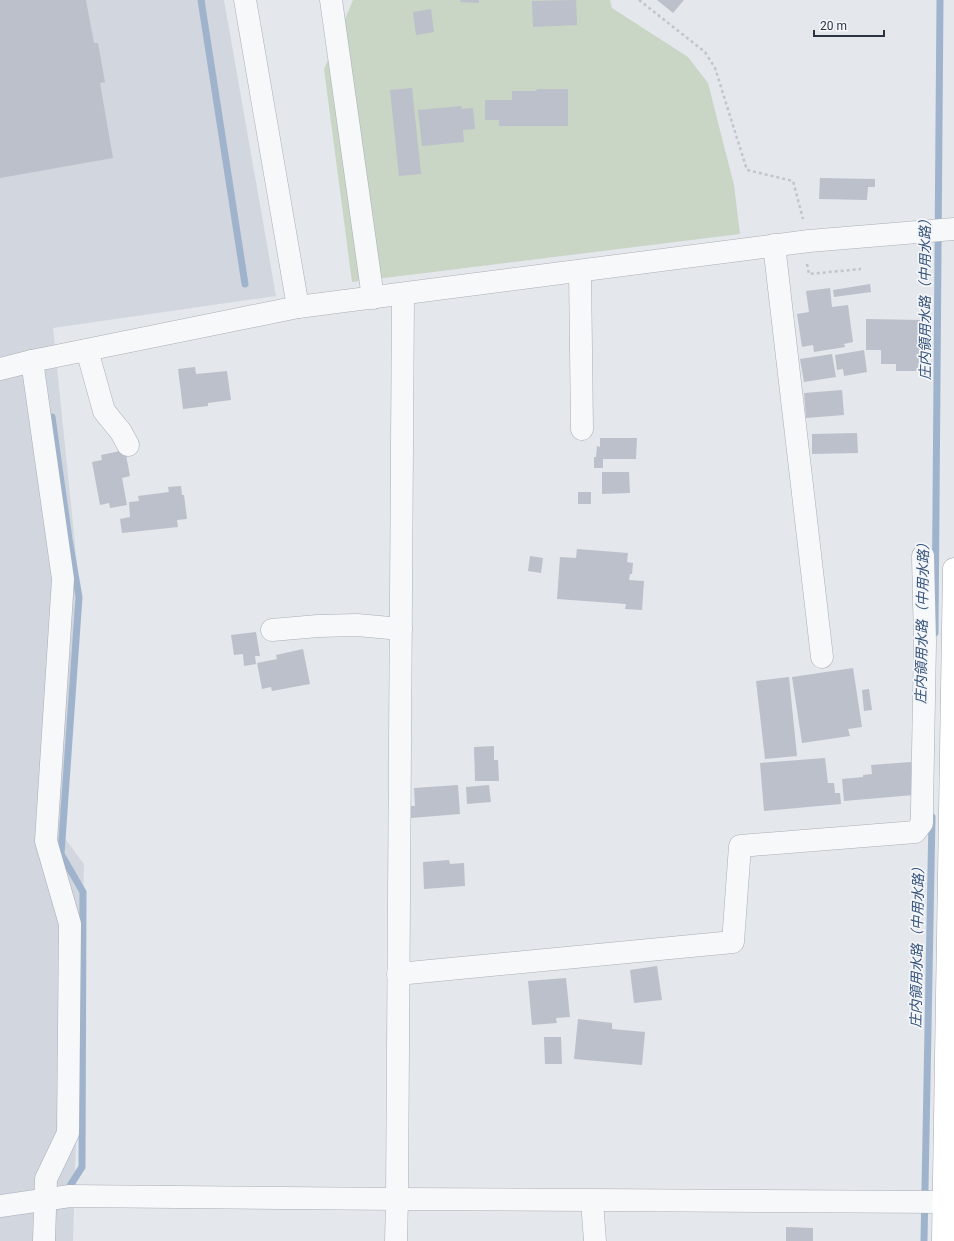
<svg xmlns="http://www.w3.org/2000/svg" width="954" height="1241" viewBox="0 0 954 1241" font-family="Roboto,'Noto Sans JP',sans-serif">
<style>
.built{fill:#d2d6de}
.green{fill:#c9d6c5}
.lines{fill:none;stroke-linecap:round;stroke-linejoin:round}
.stream{stroke:#9fb4cc;stroke-width:7}
.building{fill:#bbc0ca}
.minor-casing{stroke:#a9aeb7;stroke-width:23}
.major-casing{stroke:#a3abb8;stroke-width:23}
.path{stroke:#c2c5cb;stroke-width:2.5;stroke-dasharray:3 3;stroke-linecap:butt}
.minor{stroke:#f7f8fa;stroke-width:22}
.major{stroke:#fff;stroke-width:22}
.labels{text-anchor:middle;dominant-baseline:central;stroke-width:3.5;stroke-linejoin:round;paint-order:stroke}
.water-label{font-size:14px;font-style:italic;fill:#34527a;stroke:#f4f6f9}
</style>
<rect width="100%" height="100%" fill="#e4e7ec"/>
<polygon class="built" points="0,0 224,0 276,296 53,328 78,574 60,832 84,864 73,1241 0,1241"/>
<polygon class="green" points="353,0 610,0 612,8 688,57 708,83 734,185 740,234 352,282 324,69"/>
<g class="lines">
<g class="stream">
<polyline points="201,0 245,284"/>
<polyline points="52,417 69,539 79,597 61,854 83,892 82,1167 68,1189"/>
<polyline points="935,633 940,0"/>
<polyline points="924,1241 932,817"/>
</g>
</g>
<g class="building">
<polygon points="0,0 86,0 94,43 98,43 105,82 100,83 113,158 0,178"/>
<polygon points="461,0 479,0 479,3 460,2"/>
<polygon points="576,0 577,25 533,27 532,1"/>
<polygon points="657,0 684,0 673,13"/>
<polygon points="431,9 434,32 416,35 413,12"/>
<polygon points="412,88 421,174 399,176 390,90"/>
<polygon points="537,89 568,89 568,126 499,126 499,120 485,120 485,100 512,100 512,91 536,91"/>
<polygon points="461,106 462,109 473,108 475,129 463,130 464,142 422,146 418,110"/>
<polygon points="820,178 875,179 875,187 868,187 867,200 819,199"/>
<polygon points="870,284 871,292 834,297 833,290"/>
<polygon points="830,288 832,307 848,305 853,342 844,344 845,347 814,352 813,345 802,347 797,314 809,312 806,291"/>
<polygon points="866,319 921,320 921,371 896,371 896,364 881,364 881,350 866,350"/>
<polygon points="864,350 867,372 844,376 843,369 837,370 835,355"/>
<polygon points="832,354 836,377 804,382 800,359"/>
<polygon points="195,367 196,374 227,371 231,400 208,403 208,406 183,409 178,369"/>
<polygon points="842,390 844,415 806,418 804,393"/>
<polygon points="857,433 858,453 812,454 812,434"/>
<polygon points="600,438 637,438 636,459 603,459 603,468 594,468 594,457 596,457 597,446 600,447"/>
<polygon points="125,450 130,476 122,478 127,505 110,508 109,503 100,505 92,462 102,460 101,455"/>
<polygon points="602,472 629,472 630,493 602,494"/>
<polygon points="181,486 182,495 184,495 187,519 177,520 178,527 122,533 120,519 130,517 129,502 139,501 138,496 169,492 168,487"/>
<rect x="578" y="492" width="13" height="12"/>
<polygon points="577,549 628,553 627,562 633,563 632,574 630,574 629,580 644,581 642,610 625,609 626,604 557,599 560,557 576,558"/>
<polygon points="530,556 543,558 541,573 528,571"/>
<polygon points="256,632 260,656 255,656 256,664 244,666 243,654 234,655 231,635"/>
<polygon points="303,649 310,684 272,691 271,687 262,689 257,663 277,659 276,655"/>
<polygon points="853,668 862,727 848,729 850,736 802,743 792,677"/>
<polygon points="789,677 797,756 765,759 756,681"/>
<polygon points="869,689 872,710 864,711 862,690"/>
<polygon points="494,746 494,760 498,760 499,781 475,781 474,747"/>
<polygon points="825,758 828,783 834,783 835,793 840,793 841,804 764,811 760,763"/>
<polygon points="911,762 914,795 844,801 842,779 863,777 863,775 872,774 871,765"/>
<polygon points="458,785 460,814 411,818 410,806 415,806 414,788"/>
<polygon points="489,785 491,802 467,804 466,787"/>
<polygon points="449,860 450,864 464,863 465,886 424,889 423,862"/>
<polygon points="657,966 662,1000 634,1003 630,970"/>
<polygon points="566,978 570,1017 556,1018 557,1023 532,1025 528,981"/>
<polygon points="578,1019 612,1023 612,1029 645,1032 642,1065 574,1059"/>
<polygon points="544,1037 561,1037 562,1064 545,1064"/>
<polygon points="786,1227 813,1228 813,1241 786,1241"/>
</g>
<g class="lines">
<g class="minor-casing">
<g id="minor">
<polyline points="245,0 298,307"/>
<polyline points="331,0 373,298"/>
<polyline points="774,245 822,657"/>
<polyline points="580,271 582,429"/>
<polyline points="87,350 104,411 121,432 128,445"/>
<polyline points="32,361 63,579 46,841 70,924 68,1133 46,1179 44,1241"/>
<polyline points="0,369 32,361 298,307 809,241 954,229"/>
<polyline points="272,630 318,626 357,625 401,629"/>
<polyline points="398,974 733,942 740,846 915,832 922,823 922,809 925,642 923,556"/>
<polyline points="592,1201 595,1241"/>
<polyline points="0,1206 70,1196 397,1199 403,294"/>
<polyline points="396,1241 397,1199 944,1202"/>
</g>
</g>
<g class="major-casing">
<polyline id="major" points="943,1241 954,569"/>
</g>
<g class="path">
<polyline points="639,0 705,52 715,68 747,170 793,181 803,219"/>
<polyline points="807,264 809,274 861,269"/>
</g>
<use href="#minor" class="minor"/>
<use href="#major" class="major"/>
</g>
<g class="labels">
<g class="water-label">
<text transform="translate(925 296) rotate(-90)">庄内領用水路（中用水路）</text>
<text transform="translate(922 620) rotate(-89)">庄内領用水路（中用水路）</text>
<text transform="translate(917 944) rotate(-89)">庄内領用水路（中用水路）</text>
</g>
</g>
<path d="M814 30v6h70v-6" fill="none" stroke="#2b3445" stroke-width="2"/>
<text x="820" y="30" font-size="12" fill="#2b3445" stroke="#f4f6f9" stroke-width="3" paint-order="stroke">20 m</text>
</svg>
